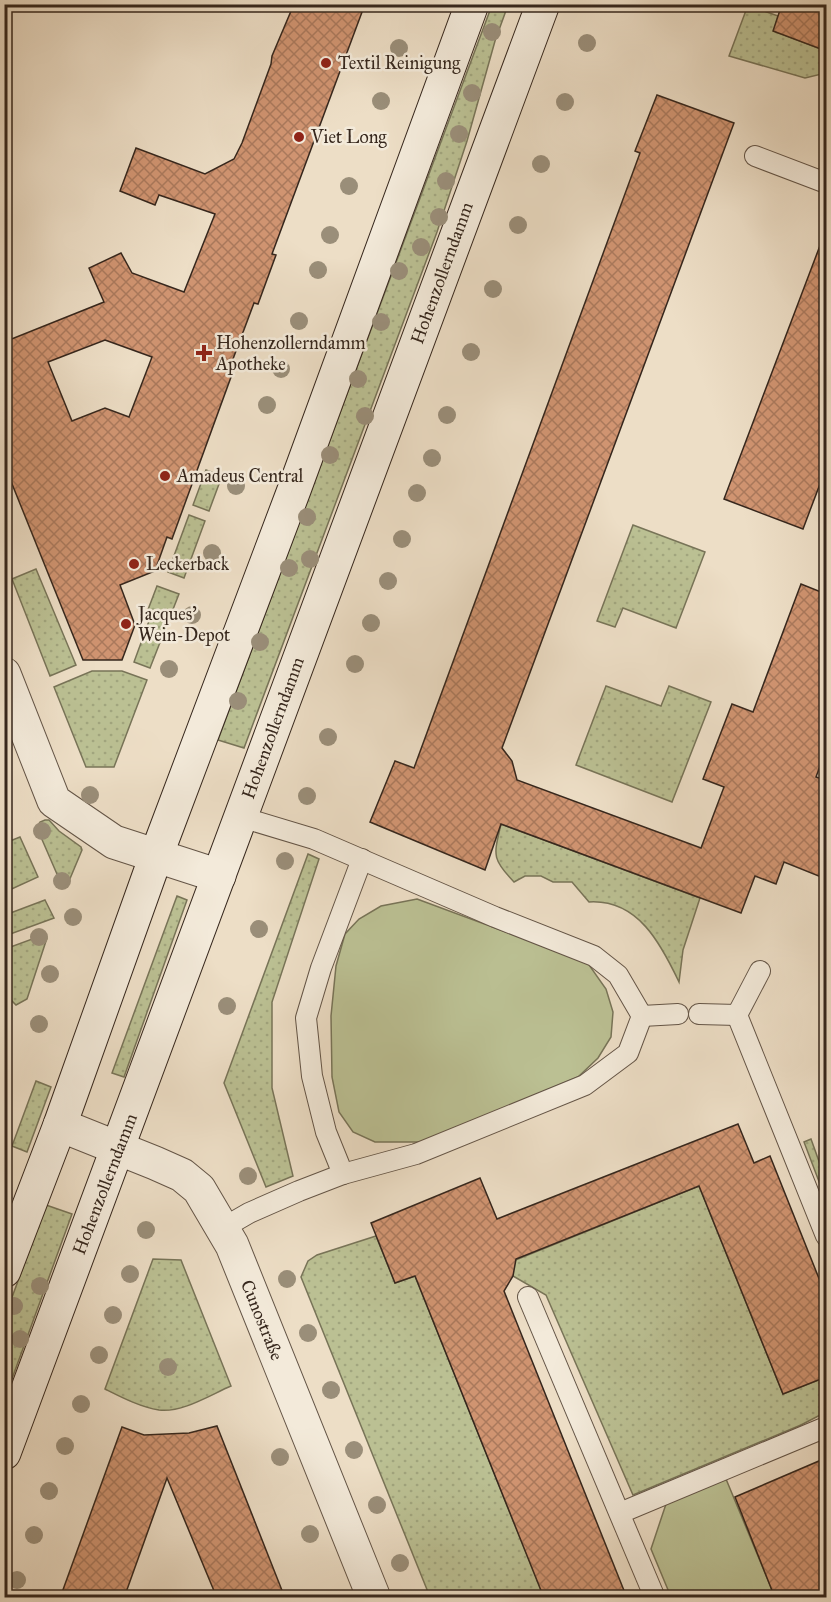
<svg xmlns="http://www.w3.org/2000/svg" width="831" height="1602" viewBox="0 0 831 1602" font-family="'IM FELL Great Primer',serif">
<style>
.grass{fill:url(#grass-dots);stroke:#787458;stroke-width:1.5}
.garden{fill:#bbc093;stroke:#787458;stroke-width:1.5}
.building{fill:url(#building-cross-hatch);stroke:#36271d;stroke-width:1.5;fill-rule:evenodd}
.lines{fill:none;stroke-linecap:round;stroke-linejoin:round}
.lane-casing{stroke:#645547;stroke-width:22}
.street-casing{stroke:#645547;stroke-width:35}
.secondary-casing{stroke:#36271d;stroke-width:35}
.lane{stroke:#f3eada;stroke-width:20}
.street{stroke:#f3eada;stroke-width:33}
.secondary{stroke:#f3eada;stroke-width:33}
.tree{fill:#9a8e79}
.poi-dot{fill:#8f2418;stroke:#f3eada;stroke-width:2}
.labels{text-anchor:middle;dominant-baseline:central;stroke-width:5;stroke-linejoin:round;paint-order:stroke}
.poi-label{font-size:18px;fill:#36271d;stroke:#f3eada;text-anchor:start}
.street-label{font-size:18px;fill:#36271d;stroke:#f3eada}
</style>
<defs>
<pattern id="grass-dots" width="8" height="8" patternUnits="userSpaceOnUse" patternTransform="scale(1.5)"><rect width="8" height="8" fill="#bbc093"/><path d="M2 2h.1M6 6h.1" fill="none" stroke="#a1a57e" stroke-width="1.8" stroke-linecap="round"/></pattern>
<pattern id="building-cross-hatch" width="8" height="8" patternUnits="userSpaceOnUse" patternTransform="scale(1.5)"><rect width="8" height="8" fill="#d09471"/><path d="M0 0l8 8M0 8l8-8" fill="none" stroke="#aa795c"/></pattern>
</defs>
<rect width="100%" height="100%" fill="#eddec6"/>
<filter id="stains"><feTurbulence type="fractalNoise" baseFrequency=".00333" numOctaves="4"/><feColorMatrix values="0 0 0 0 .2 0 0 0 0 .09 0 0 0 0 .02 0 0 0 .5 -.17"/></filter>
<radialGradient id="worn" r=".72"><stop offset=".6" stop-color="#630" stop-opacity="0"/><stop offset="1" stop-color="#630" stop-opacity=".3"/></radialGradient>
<g class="grass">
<polygon points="492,5 508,5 495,41 467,141 437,232 244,748 218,740"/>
<polygon points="748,5 766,5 764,11 778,16 774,31 826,51 826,73 805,78 729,56"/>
<polygon points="206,470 222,476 209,511 193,505"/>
<polygon points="189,515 205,521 184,578 168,572"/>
<polygon points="633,525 705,552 676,628 623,608 615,627 597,621"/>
<polygon points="36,569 76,665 50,676 12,579"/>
<polygon points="157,586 179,594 150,668 134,662 149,621 146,615"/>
<polygon points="92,671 122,671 147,680 114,767 86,767 54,687"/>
<polygon points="606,686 661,706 669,686 711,702 672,802 576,765"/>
<polygon points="45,820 49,820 59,831 81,847 82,850 69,881 65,884 60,881 37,828 40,822"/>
<path d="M501,824L700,898L683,950L679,982C661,944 638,899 589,902L572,882H553L541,876H525L514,882C491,858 494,855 501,824Z"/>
<polygon points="20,837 38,877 5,892 5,843"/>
<polygon points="308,854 319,859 272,1002 272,1088 293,1176 266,1187 224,1083"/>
<polygon points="177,896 187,900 124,1077 112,1073"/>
<polygon points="45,900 54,918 5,936 5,915"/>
<polygon points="43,935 47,938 27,999 16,1005 5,994 5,949"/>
<polygon points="36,1081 51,1087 27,1152 12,1146"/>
<polygon points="811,1139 826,1181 826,1200 804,1142"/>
<polygon points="699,1186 783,1394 826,1377 826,1412 801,1425 633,1495 546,1295 513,1276 513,1261"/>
<polygon points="46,1205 72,1214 5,1398 4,1319"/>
<polygon points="376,1236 395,1283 415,1276 544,1597 430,1597 301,1277 308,1261 317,1255"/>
<path d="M153,1259L181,1260L231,1386C210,1395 182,1413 159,1410C140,1407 121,1397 105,1389Z"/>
</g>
<g class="garden">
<polygon points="417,899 587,962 606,989 613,1012 611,1037 598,1058 578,1077 423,1142 375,1142 353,1132 339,1112 332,1077 331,1016 336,966 345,934 359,919 381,906"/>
<polygon points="726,1479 775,1597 671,1597 651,1549 666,1504"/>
</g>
<g class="building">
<path d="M294,4H365L272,254L276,255L258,304L254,303L227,375L231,377L172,539L167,537L155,571L120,585L135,625L122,660H83L4,464V342L104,302L89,268L121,253L132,273L184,292L215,214L159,195L155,205L120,191L136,148L205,174L234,159L242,143L271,64L272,56ZM105,340L152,357L129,417L105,408L72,421L48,362Z"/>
<polygon points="782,4 826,4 826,51 773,31"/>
<polygon points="657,95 734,123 502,748 512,761 517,780 701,848 724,787 703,779 732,704 753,712 801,584 826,594 826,750 816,777 826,780 826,879 784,862 776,884 755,876 741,913 501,824 485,870 370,822 395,761 414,768 640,153 635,151"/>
<polygon points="824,235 826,236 826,468 803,529 724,499"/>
<polygon points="738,1124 754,1163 770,1156 826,1296 826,1377 783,1394 699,1186 516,1259 513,1276 504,1291 627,1598 544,1598 415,1276 395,1283 371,1223 480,1178 497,1219"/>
<polygon points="217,1426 285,1598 217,1598 167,1478 124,1598 60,1598 122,1427 144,1435 189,1433"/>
<polygon points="826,1458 826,1598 775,1598 735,1497"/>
</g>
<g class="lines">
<g class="lane-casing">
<g id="lane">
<polyline points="755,156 826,183"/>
<polyline points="760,971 737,1015 826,1236"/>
<polyline points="699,1014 737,1015"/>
<polyline points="642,1016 678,1014"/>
<polyline points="343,1174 326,1132 312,1076 306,1018 321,968 362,859"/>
<polyline points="223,1228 249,1213 299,1191 343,1174 416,1154 585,1085 628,1053 642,1016 618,975 594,956 495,917 314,839 241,817"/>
<polyline points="528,1297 655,1598"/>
<polyline points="620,1513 826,1427"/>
</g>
</g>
<g class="street-casing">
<g id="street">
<polyline points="4,674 54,801 114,842 219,876"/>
<polyline points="60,1125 155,1163 182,1175 199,1189 232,1245 374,1598"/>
</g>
</g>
<g class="secondary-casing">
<g id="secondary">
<polyline points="4,1271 60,1125 156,856 294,490 472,4"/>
<polyline points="4,1453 543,4"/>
</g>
</g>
<use href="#lane" class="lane"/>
<use href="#street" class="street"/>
<use href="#secondary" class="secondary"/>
</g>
<g class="tree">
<circle cx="492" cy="32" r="9"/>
<circle cx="587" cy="43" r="9"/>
<circle cx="399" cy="48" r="9"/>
<circle cx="472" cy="93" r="9"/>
<circle cx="381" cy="101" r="9"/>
<circle cx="565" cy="102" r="9"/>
<circle cx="459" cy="134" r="9"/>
<circle cx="541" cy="164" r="9"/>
<circle cx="446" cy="181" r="9"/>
<circle cx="349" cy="186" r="9"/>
<circle cx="439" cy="217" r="9"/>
<circle cx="518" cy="225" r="9"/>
<circle cx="330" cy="235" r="9"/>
<circle cx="421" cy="247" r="9"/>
<circle cx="318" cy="270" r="9"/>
<circle cx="399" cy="271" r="9"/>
<circle cx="493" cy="289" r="9"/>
<circle cx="299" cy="321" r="9"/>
<circle cx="381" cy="322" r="9"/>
<circle cx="471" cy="352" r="9"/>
<circle cx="281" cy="369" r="9"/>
<circle cx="358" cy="379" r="9"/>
<circle cx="267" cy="405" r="9"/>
<circle cx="447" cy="415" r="9"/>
<circle cx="365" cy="416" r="9"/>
<circle cx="330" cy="455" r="9"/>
<circle cx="432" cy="458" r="9"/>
<circle cx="236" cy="486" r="9"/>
<circle cx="417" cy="493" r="9"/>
<circle cx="307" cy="517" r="9"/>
<circle cx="402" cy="539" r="9"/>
<circle cx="212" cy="553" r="9"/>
<circle cx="310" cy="559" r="9"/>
<circle cx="289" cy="568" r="9"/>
<circle cx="388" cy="581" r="9"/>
<circle cx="192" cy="615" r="9"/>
<circle cx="371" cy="623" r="9"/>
<circle cx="260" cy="642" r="9"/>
<circle cx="355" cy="664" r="9"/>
<circle cx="169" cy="669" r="9"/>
<circle cx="238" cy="701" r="9"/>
<circle cx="328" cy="737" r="9"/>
<circle cx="90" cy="795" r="9"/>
<circle cx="307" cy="796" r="9"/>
<circle cx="42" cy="831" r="9"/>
<circle cx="285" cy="861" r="9"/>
<circle cx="62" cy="881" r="9"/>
<circle cx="73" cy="917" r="9"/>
<circle cx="259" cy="929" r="9"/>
<circle cx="39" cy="937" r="9"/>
<circle cx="50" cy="974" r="9"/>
<circle cx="227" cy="1006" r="9"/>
<circle cx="39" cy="1024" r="9"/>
<circle cx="248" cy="1176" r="9"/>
<circle cx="146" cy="1230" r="9"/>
<circle cx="130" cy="1274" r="9"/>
<circle cx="287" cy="1279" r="9"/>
<circle cx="40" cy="1286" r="9"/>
<circle cx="14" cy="1306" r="9"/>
<circle cx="113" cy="1315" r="9"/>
<circle cx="308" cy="1333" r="9"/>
<circle cx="20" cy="1339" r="9"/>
<circle cx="99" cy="1355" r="9"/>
<circle cx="168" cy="1367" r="9"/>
<circle cx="331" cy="1390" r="9"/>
<circle cx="81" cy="1404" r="9"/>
<circle cx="65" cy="1446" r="9"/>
<circle cx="354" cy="1450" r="9"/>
<circle cx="280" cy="1457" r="9"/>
<circle cx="49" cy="1491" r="9"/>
<circle cx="377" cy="1505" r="9"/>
<circle cx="310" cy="1534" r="9"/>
<circle cx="34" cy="1535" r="9"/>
<circle cx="400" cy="1563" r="9"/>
<circle cx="17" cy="1580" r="9"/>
</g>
<g class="poi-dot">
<circle cx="326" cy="63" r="6"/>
<circle cx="299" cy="137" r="6"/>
<path d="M201 344h6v6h6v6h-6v6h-6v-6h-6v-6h6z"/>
<circle cx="165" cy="476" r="6"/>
<circle cx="134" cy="564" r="6"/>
<circle cx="126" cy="624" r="6"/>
</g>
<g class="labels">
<g class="poi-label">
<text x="338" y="63">Textil Reinigung</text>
<text x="311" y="137">Viet Long</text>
<text x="216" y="343">Hohenzollerndamm<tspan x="216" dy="21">Apotheke</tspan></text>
<text x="177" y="476">Amadeus Central</text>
<text x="146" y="564">Leckerback</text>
<text x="138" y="614">Jacques'<tspan x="138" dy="21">Wein-Depot</tspan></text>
</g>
<g class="street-label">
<text transform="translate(442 273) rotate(-70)">Hohenzollerndamm</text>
<text transform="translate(273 728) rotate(-70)">Hohenzollerndamm</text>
<text transform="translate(105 1184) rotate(-69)">Hohenzollerndamm</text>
<text transform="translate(262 1320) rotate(68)">Cunostraße</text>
</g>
</g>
<rect width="831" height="1602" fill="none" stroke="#eddec6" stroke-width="24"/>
<rect x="6" y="6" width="819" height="1590" fill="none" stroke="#36271d" stroke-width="3"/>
<rect x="12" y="12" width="807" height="1578" fill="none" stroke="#36271d" stroke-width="1.5"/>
<rect width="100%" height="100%" filter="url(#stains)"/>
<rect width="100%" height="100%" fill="url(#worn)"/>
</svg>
